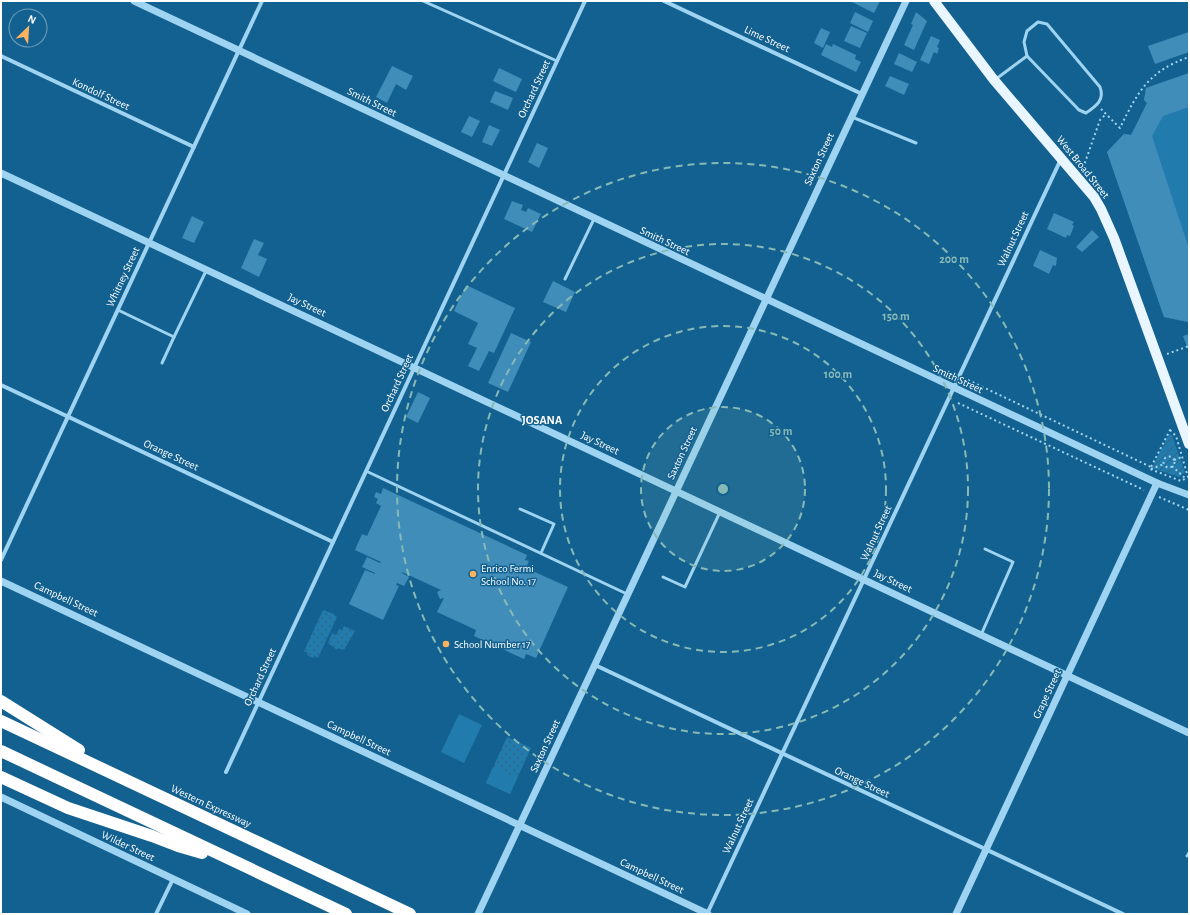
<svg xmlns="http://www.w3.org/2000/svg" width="1190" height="915" viewBox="0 0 1190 915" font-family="'Alegreya Sans',sans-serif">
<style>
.park{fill:url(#park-dots)}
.garden{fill:url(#garden-furrows)}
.pitch{fill:#227bad}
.building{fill:#408dba}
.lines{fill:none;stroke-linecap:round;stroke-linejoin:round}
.path{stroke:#9ed4f1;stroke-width:2;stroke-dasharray:2 3;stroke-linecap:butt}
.service{stroke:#9ed4f1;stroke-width:3}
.minor{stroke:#9ed4f1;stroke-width:4}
.tertiary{stroke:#9ed4f1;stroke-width:7}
.primary{stroke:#e9f6ff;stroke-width:10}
.motorway{stroke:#fff;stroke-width:12}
.ring{fill:none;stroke:#87bab6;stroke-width:2;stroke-dasharray:7 5}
.poi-dot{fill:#ffb25f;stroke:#136190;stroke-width:1.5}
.labels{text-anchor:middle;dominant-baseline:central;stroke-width:3;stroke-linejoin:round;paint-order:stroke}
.street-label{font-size:11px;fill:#fff;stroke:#136190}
.poi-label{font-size:11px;fill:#fff;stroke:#136190;text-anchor:start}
.neighbourhood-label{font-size:12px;font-weight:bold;fill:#fff;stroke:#136190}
.centre{fill:#87bab6;stroke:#136190;stroke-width:2}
.ring-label{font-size:12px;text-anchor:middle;font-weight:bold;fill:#87bab6;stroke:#136190;stroke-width:3;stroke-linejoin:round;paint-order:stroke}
</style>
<defs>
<pattern id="park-dots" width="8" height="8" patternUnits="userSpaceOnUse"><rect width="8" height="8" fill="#227bad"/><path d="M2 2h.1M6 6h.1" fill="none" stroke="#37647c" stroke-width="1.8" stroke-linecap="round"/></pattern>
<pattern id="garden-furrows" width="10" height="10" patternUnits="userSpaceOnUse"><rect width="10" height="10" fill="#227bad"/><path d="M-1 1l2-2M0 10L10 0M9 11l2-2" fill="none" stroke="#37647c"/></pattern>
</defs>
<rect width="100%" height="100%" fill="#136190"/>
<g class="park">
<polygon points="323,610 334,614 334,615 337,617 318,658 314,656 313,658 307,655 308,653 304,651"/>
<polygon points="344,626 355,631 344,650 338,648 337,650 328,643 332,633 336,635 339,629 342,630"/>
<polygon points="507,737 531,748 510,794 486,783"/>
</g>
<polygon class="garden" points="1169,434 1172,435 1184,470 1185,472 1179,477 1152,468"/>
<g class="pitch">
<polygon points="1189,73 1189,320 1188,322 1164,317 1107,152 1124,134 1132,135 1147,103 1144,100 1146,88"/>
<polygon points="459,714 482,725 464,763 441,752"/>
<polygon points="493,767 517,778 510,794 486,783"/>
</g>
<g class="building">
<polygon points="850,1 880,1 874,13"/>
<polygon points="855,12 873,21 868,32 850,23"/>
<polygon points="916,12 927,21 914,50 904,45 913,25 911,24"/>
<polygon points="851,26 867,33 860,48 844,41"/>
<polygon points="821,28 830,32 823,48 814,43"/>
<polygon points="1189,32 1189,52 1155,64 1148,46"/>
<polygon points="931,36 940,40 937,47 939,48 937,54 934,52 929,64 920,60"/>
<polygon points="826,44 832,47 833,44 856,55 855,59 861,62 856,72 821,55"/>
<polygon points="899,53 917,62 912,72 894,64"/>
<polygon points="392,66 413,76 406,90 396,84 387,103 376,97"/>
<polygon points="499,68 522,79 516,92 493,81"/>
<polygon points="1189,73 1189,107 1163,116 1152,136 1189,249 1188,322 1164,317 1107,152 1124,134 1131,135 1147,103 1144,100 1146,88"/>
<polygon points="890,76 909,84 904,95 885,86"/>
<polygon points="495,91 513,98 508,110 490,102"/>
<polygon points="469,116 480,121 472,137 461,132"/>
<polygon points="489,125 500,130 492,146 482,142"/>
<polygon points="537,143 548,148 539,168 528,162"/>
<polygon points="512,201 523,205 521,210 526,212 528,208 541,214 532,232 504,219"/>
<polygon points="1054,213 1074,222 1072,225 1074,226 1070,236 1067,235 1066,238 1047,229"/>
<polygon points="192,216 204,222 194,243 182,238"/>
<polygon points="1092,230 1099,237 1082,252 1076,247"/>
<polygon points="254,239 264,243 258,255 267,259 259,277 241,268"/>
<polygon points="1040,250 1057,258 1056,266 1053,265 1049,274 1033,266"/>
<polygon points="553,281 575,292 566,312 543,302"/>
<polygon points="466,285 515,308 494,353 489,351 479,371 468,366 477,348 468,344 478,323 454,311"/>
<polygon points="511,333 531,342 508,392 488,383"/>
<polygon points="1189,334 1189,352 1183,336"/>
<polygon points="418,392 430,398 418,423 406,417"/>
<polygon points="383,488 527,555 525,560 529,561 526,568 568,587 536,658 526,654 524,659 474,636 476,630 437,612 444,598 440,599 437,592 441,590 402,572 402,573 409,577 404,586 397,583 396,585 399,586 383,620 349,604 365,570 375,574 375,573 362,567 367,557 380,563 381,562 355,550 362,534 367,536 381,506 376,503 378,499 374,497 376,492 381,494"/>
</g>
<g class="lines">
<g class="path">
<path d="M1101,109L1120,128C1138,91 1149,71 1189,57"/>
<polyline points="1083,168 1100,120 1106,114"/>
<polyline points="1167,354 1189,346"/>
<polyline points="968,380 1151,467"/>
<polyline points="958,403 1144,490"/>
<polygon points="1170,430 1176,436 1188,477 1181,481 1150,469"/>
<circle cx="1169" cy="462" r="5.5"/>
<polyline points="1174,460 1182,457"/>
<polyline points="1172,466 1186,479"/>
<polyline points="1151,469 1164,464"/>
<polyline points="1159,497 1189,510"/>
</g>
<g class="service">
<polyline points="423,1 557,61"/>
<path d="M1038,22L1047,24L1100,87C1105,100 1096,106 1086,113L1079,110L1027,56L1024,42L1027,31Z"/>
<polyline points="996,79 1027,56"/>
<polyline points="852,117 916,143"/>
<polyline points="565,279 594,219"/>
<polyline points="118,310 174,337 206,271"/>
<polyline points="162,363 174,337"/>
<polyline points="366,471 627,594"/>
<polyline points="520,509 554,524 541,553"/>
<polyline points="663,577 685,587 720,512"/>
<polyline points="981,635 1013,562 985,549"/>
<polyline points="1187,856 1189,853"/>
</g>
<g class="minor">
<polyline points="664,1 862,94"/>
<polyline points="1,56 194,147"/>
<polyline points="1,385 333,542"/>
<polyline points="1,560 262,1"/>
<polyline points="595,665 1123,914"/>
<polyline points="226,772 585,1"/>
<polyline points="156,914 173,879"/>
<polyline points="707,914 1061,159"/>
</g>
<g class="tertiary">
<polyline points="134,1 1157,483 1189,495"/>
<polyline points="1,173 1189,733"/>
<polyline points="1,581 708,914"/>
<polyline points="1,797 247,914"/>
<polyline points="478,914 906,1"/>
<polyline points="956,914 1157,483"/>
</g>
<polyline class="primary" points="934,1 994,80 1094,197 1101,209 1114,238 1189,444"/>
<g class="motorway">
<polyline points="1,701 79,750"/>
<polyline points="1,721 410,914"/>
<polyline points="1,751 346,914"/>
<polyline points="1,777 68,808 152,836 178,846 202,853"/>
</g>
</g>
<circle cx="723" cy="489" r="82" fill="#87bab6" fill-opacity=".12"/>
<g class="ring">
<circle cx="723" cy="489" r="82"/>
<circle cx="723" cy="489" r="163"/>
<circle cx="723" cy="489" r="245"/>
<circle cx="723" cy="489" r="326"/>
</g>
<g class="poi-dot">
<circle cx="473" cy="574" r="4"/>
<circle cx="446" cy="644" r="4"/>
</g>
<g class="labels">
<g class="street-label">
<text transform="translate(767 39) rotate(25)">Lime Street</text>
<text transform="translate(534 89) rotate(-65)">Orchard Street</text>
<text transform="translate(101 94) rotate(25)">Kondolf Street</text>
<text transform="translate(372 102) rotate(26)">Smith Street</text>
<text transform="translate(819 159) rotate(-65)">Saxton Street</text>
<text transform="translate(1083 167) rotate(51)">West Broad Street</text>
<text transform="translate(1013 239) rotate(-65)">Walnut Street</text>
<text transform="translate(665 241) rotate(25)">Smith Street</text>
<text transform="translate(123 277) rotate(-65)">Whitney Street</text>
<text transform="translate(307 305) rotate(25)">Jay Street</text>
<text transform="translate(958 379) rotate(25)">Smith Street</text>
<text transform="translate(397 383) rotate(-65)">Orchard Street</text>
<text transform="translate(600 443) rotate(25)">Jay Street</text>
<text transform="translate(682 453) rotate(-65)">Saxton Street</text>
<text transform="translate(171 455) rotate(25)">Orange Street</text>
<text transform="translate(876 533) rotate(-65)">Walnut Street</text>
<text transform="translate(893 581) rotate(25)">Jay Street</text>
<text transform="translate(66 599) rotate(25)">Campbell Street</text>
<text transform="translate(260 677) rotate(-65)">Orchard Street</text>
<text transform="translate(1047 694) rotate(-65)">Grape Street</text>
<text transform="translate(359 738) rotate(25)">Campbell Street</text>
<text transform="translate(545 746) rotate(-65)">Saxton Street</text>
<text transform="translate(862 782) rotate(25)">Orange Street</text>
<text transform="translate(211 806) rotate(25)">Western Expressway</text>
<text transform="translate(738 826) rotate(-65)">Walnut Street</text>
<text transform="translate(128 846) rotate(25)">Wilder Street</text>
<text transform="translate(652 876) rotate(25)">Campbell Street</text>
</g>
<g class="poi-label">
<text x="481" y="568">Enrico Fermi<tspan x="481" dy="13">School No. 17</tspan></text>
<text x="454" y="644">School Number 17</text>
</g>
<g class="neighbourhood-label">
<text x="542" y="420">JOSANA</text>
</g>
</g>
<circle cx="723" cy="489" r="6" class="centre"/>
<g class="ring-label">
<text x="954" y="263">200 m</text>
<text x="896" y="320">150 m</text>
<text x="838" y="378">100 m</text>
<text x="781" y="435">50 m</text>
</g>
<rect width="1190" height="915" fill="none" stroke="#ffffff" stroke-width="4"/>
<g transform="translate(28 28) rotate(25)"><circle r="19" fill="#136190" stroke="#71a0bc"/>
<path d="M0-3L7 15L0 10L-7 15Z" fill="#ffb25f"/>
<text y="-6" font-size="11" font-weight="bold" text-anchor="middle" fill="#ffffff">N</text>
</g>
</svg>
